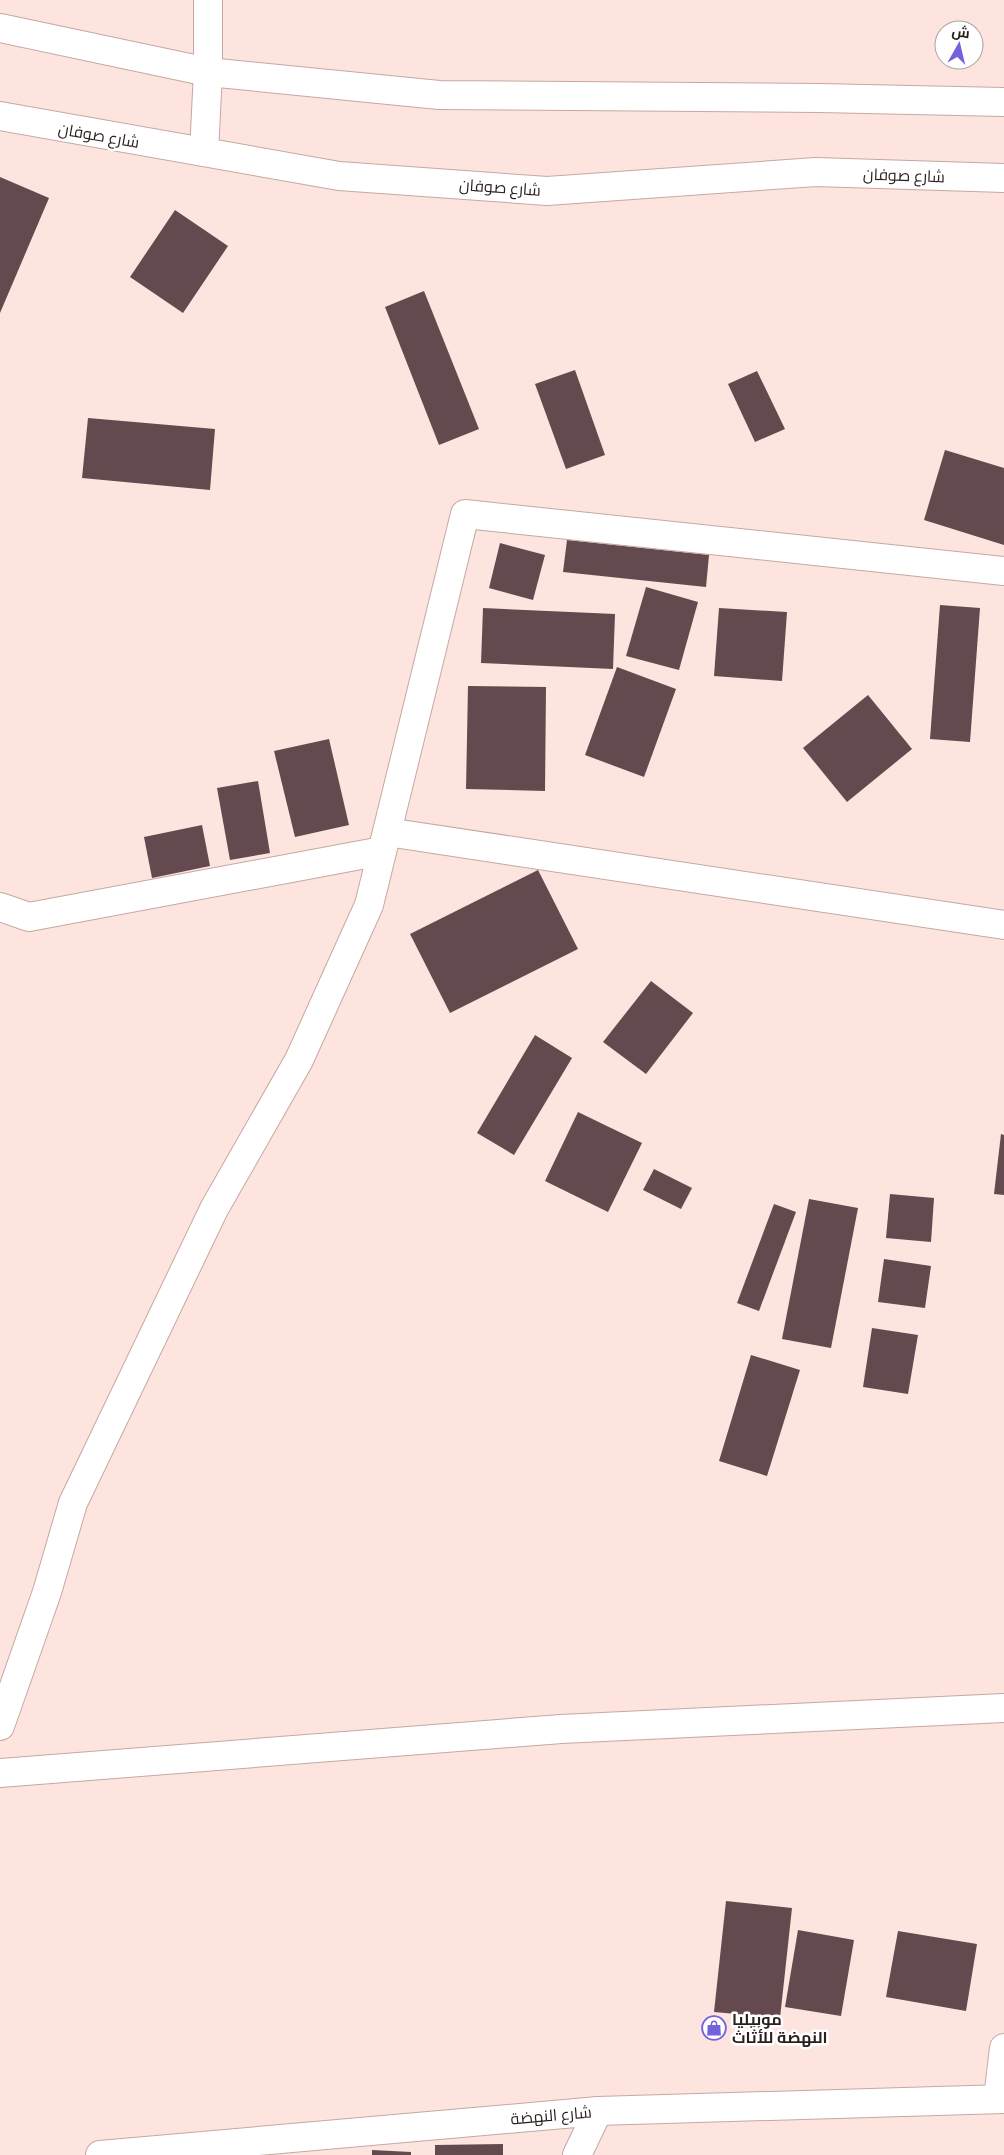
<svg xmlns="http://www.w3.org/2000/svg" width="1004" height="2155" viewBox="0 0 1004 2155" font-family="'Archivo Narrow',Cairo,sans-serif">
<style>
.building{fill:#644a4e}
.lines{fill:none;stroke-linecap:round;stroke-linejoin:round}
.street-casing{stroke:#c6a8a2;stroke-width:30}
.secondary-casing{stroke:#c6a8a2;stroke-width:30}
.street{stroke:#fff;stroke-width:28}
.secondary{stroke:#fff;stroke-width:28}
.labels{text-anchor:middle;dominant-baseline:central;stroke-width:5;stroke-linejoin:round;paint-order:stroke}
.street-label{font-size:16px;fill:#2a1f1d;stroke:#fff}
.poi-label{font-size:16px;font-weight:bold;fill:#2a1f1d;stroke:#fff;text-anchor:start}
</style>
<rect width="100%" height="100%" fill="#fde4df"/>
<g class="building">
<polygon points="0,177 49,198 0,313"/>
<polygon points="175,210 228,246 183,313 130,277"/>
<polygon points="424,291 479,429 439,445 385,307"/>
<polygon points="575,370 605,455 566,469 535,384"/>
<polygon points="757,371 785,429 755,442 728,384"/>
<polygon points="88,418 215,429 210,490 82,478"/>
<polygon points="945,450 1004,468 1004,545 924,520"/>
<polygon points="567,540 709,555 706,587 563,572"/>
<polygon points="500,543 545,555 533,600 489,588"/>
<polygon points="646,587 698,602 679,670 626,656"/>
<polygon points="940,605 980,608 970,742 930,739"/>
<polygon points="483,608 615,614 613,669 481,663"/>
<polygon points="719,608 787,612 782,681 714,676"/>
<polygon points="617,667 676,689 644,777 585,755"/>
<polygon points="468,686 546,687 545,791 466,789"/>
<polygon points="868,695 912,749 847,802 803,748"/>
<polygon points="329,739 349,825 295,837 274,751"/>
<polygon points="258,781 270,853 230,860 217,788"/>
<polygon points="202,825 210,866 152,878 144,837"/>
<polygon points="538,870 578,949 450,1013 410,934"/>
<polygon points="651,981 693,1013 646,1074 603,1042"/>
<polygon points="535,1035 572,1058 514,1155 477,1133"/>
<polygon points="578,1112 642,1143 608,1212 545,1181"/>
<polygon points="1001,1134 1004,1135 1004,1195 994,1194"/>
<polygon points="654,1169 692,1188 681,1209 643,1190"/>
<polygon points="890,1194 934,1198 931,1242 886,1238"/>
<polygon points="809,1199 858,1208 831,1348 782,1339"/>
<polygon points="774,1204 796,1212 759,1311 737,1303"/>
<polygon points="884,1259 931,1266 925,1308 878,1302"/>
<polygon points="872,1328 918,1335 908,1394 863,1387"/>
<polygon points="751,1355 800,1370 767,1476 719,1461"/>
<polygon points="726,1901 792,1908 780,2018 714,2012"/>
<polygon points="798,1930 854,1940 841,2016 785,2007"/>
<polygon points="898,1931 977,1944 966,2011 886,1997"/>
<polygon points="503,2144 503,2155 435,2155 435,2145"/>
<polygon points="372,2150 411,2152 411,2155 372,2155"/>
</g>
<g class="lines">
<g class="street-casing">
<g id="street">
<polyline points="208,72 208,0"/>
<polyline points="387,832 1004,925"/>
<polyline points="0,907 29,917 382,851"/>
<polyline points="0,1726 47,1592 73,1503 214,1209 299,1060 369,905 465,514 1004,571"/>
<polyline points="0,1773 561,1729 1004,1708"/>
<polyline points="998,2099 1004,2048"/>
<polyline points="577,2155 598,2111"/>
</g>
</g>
<g class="secondary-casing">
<g id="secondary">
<polyline points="0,28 208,72 439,95 819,98 1004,102"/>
<polyline points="0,116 339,176 547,191 816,172 1004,178"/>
<polyline points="204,152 208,72"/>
<polyline points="100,2155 598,2111 1004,2099"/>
</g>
</g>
<use href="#street" class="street"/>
<use href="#secondary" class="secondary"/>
</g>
<defs>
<g id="shop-ring" transform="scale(1.25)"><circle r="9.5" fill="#fff" stroke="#7462dd" stroke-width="1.5"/><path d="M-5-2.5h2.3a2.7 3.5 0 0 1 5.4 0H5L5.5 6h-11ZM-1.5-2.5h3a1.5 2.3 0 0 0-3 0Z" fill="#7462dd"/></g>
</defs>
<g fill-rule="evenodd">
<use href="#shop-ring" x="714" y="2028"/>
</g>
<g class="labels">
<g class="street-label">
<text transform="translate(99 135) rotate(10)">شارع صوفان</text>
<text transform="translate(904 175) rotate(2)">شارع صوفان</text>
<text transform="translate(500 187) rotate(4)">شارع صوفان</text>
<text transform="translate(551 2115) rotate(-5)">شارع النهضة</text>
</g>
<g class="poi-label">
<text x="732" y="2019">موبيليا<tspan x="732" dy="18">النهضة للأثاث</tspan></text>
</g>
</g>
<g transform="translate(959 45) rotate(8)"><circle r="24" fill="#ffffff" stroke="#aaa5a5"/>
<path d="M0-4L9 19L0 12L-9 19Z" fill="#7462dd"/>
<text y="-8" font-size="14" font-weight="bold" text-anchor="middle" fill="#2a1f1d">ش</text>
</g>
</svg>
